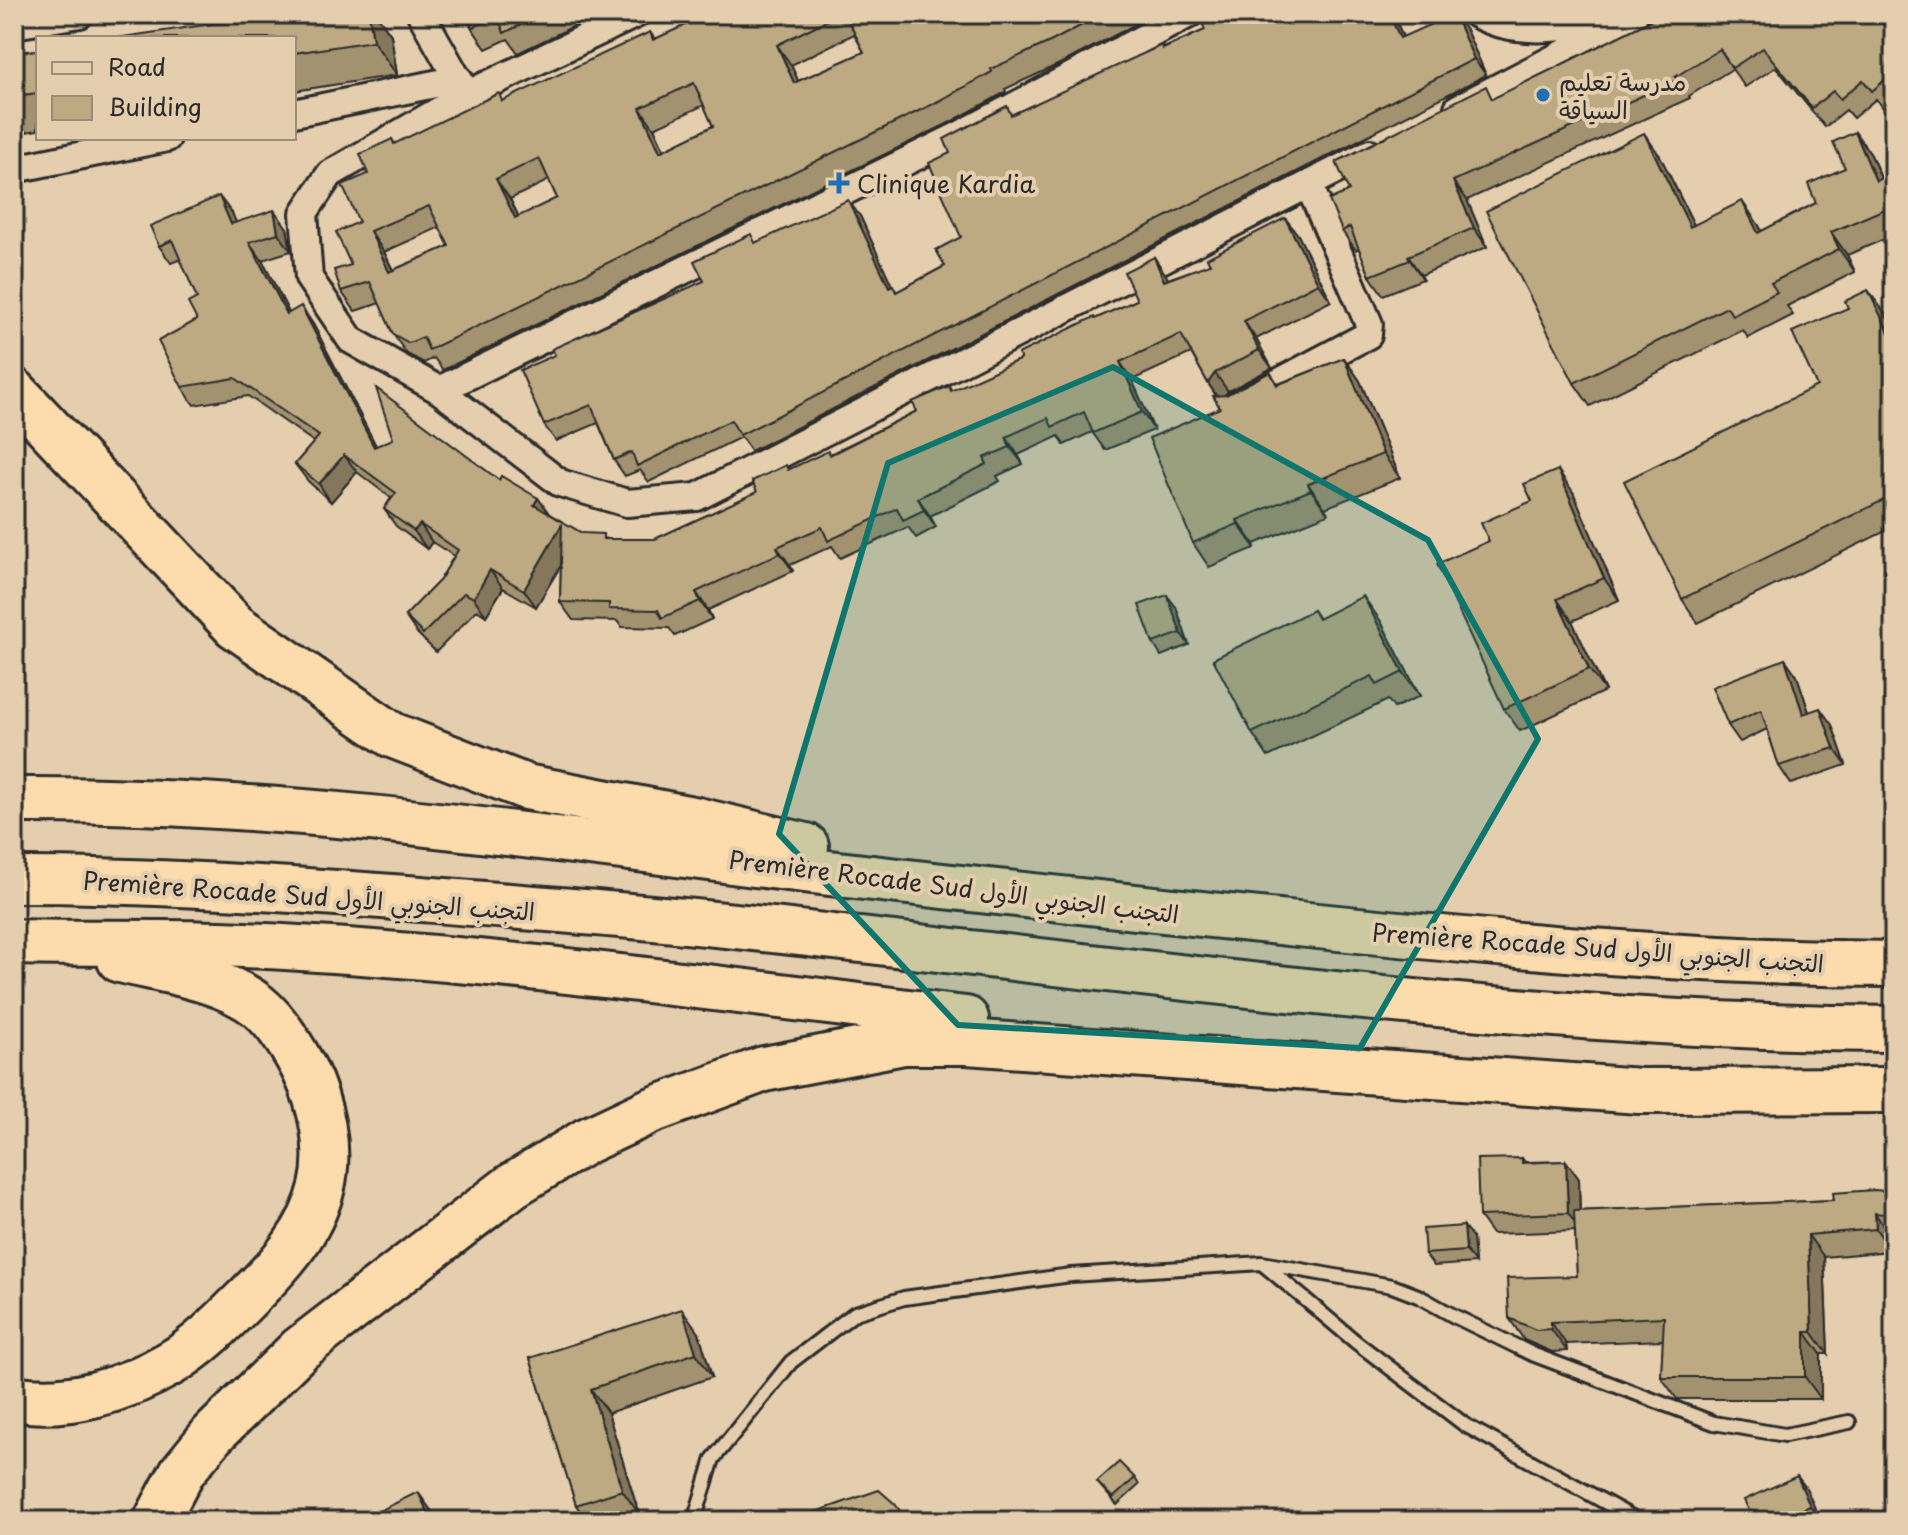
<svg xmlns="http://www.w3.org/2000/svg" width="1908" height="1535" viewBox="0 0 1908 1535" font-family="'Playpen Sans','Playpen Sans Arabic',sans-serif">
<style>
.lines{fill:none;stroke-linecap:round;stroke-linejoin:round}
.service-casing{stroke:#2b2b2b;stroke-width:18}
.minor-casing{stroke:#2b2b2b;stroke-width:32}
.motorway-casing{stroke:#2b2b2b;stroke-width:50}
.service{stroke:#e4ceae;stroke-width:12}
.minor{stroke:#e4ceae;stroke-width:26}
.motorway{stroke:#fcdcac;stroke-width:44}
.wall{fill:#a39270;stroke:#2b2b2b;stroke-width:2;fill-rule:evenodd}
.shaded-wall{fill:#84775b;stroke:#2b2b2b;stroke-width:2}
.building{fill:#bdaa82;stroke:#2b2b2b;stroke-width:2;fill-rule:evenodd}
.marked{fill:#0f766e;fill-opacity:0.2;stroke:#0f766e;stroke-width:6;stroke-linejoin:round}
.poi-dot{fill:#1f6fb2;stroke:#e4ceae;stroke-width:3}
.labels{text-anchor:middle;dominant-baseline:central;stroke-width:8;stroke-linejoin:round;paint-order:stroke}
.poi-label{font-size:24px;fill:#2b2b2b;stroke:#e4ceae;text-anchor:start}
.street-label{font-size:24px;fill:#2b2b2b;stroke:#e4ceae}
</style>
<rect width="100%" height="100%" fill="#e4ceae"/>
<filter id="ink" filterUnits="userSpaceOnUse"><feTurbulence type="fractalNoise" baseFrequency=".0125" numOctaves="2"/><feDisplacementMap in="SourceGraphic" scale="16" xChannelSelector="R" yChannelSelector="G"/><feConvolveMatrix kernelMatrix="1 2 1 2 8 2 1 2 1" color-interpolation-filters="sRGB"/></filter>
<g filter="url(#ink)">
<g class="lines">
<g class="service-casing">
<g id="service">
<polyline points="1264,1265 1356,1342 1465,1425 1639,1521"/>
<polyline points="694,1521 713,1459 791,1362 855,1313 904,1298 1071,1275 1262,1263 1392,1286 1418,1296 1454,1316 1532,1354 1714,1423 1785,1435 1849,1422"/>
</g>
</g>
<g class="minor-casing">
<g id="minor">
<polyline points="421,14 465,92"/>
<polyline points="636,14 466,95 330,174 304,213 309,278 351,340 439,390 560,483 627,503 697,497 1370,153"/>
<path d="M1476,14C1517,37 1568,27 1613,21"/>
<polyline points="14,25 80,14"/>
<polyline points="1458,108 1633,18"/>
<polyline points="294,113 459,79"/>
<polyline points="24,167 167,138"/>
<polyline points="439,390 956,137 1189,14"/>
<polyline points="1249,398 1368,335 1369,324 1309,185"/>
</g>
</g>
<g class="motorway-casing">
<g id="motorway">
<polyline points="14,391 235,626 392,735 526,787 693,819 806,846"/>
<path d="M14,800C270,798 526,835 779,867C952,888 1125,906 1298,924C1496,944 1695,963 1894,964"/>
<path d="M14,880C150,880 286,889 421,899C550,909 680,919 808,934C1169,975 1530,1026 1894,1029"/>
<path d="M14,942C91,944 167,941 244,945C485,956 726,990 966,1019"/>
<path d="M14,1398C66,1408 125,1390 171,1363C200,1346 225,1320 249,1296C281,1264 311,1232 322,1187C331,1149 321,1103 304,1069C293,1048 276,1020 257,1005C222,978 162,970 120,960"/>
<polyline points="156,1521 182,1472 213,1434 300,1349 512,1186 586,1141 650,1111 764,1069 904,1042 967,1042 1640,1091 1894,1090"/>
</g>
</g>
<use href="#service" class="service"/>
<use href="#minor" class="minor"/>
<use href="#motorway" class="motorway"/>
</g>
<g class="wall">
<polygon points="280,14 376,14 391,35 397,75 294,91 294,38"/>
<polygon points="465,14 599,14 518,53 508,39 486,49 472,28"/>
<path d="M710,14H1155L1066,61L1005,89L1006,92L949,123L443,370L434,358L424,363L407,354L393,334L380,303L355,311L341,291L351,265L368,174L392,139L395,144L504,101L650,32L655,39ZM854,34L864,52L798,81L791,65ZM704,105L713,126L664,150L654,128ZM549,180L557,198L519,217L510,199ZM440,227L449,246L393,270L384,252Z"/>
<polygon points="1207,14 1393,14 1403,37 1466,30 1486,75 751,451 741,437 649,482 640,470 625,476 614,460 598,423 556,441 544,425 555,355 704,281 757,242 860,216 892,286 897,292 945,266 961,237 950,153 1013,114 1205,30"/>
<polygon points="1664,14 1894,14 1894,102 1885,110 1876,99 1853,118 1846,110 1825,127 1776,67 1745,87 1732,69 1689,96 1690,98 1467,200 1487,247 1421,275 1423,279 1383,295 1370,276 1359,248 1356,250 1342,231 1349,191 1494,98"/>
<polygon points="38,50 38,130 14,134 14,53"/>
<polygon points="1855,132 1871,155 1881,178 1894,193 1894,235 1847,255 1855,272 1787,306 1793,315 1748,338 1743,330 1590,406 1574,383 1660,156 1694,225 1758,224 1762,231 1816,203 1845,168"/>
<polygon points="232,213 235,222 287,228 291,251 262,260 289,313 313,324 376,446 499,480 538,498 549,514 582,533 607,539 655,539 757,492 789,469 830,454 917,411 949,386 952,391 1021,359 1095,319 1137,300 1154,257 1168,279 1210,264 1285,218 1298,235 1331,301 1256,339 1272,368 1228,391 1224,395 1270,372 1278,384 1344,358 1360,381 1400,478 1325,508 1328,514 1254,544 1255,548 1209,567 1193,543 1220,408 1216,396 1208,383 1191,353 1132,380 1154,430 1105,450 1092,432 1064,445 1059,436 1018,455 1023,464 997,476 1000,481 930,516 936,527 916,538 908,527 840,558 832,546 790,565 793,571 708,610 712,619 675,636 669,628 622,627 617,621 573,620 560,602 561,564 536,607 503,588 486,616 477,610 436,652 417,633 405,616 440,580 454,556 432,542 427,549 396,526 384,509 391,498 357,472 331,502 308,481 295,464 314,442 248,396 194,405 182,387 197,320 197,298 181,259 171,263 159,246"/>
<polygon points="1885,313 1894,332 1894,527 1698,623 1682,599"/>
<polygon points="1573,492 1619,600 1572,621 1605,691 1520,731 1504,709 1489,541"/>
<polygon points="1176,607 1189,645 1161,656 1153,643"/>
<polygon points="1313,610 1319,619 1380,620 1420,696 1394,708 1388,700 1268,757 1252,733"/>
<polygon points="1785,659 1797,676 1809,712 1832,725 1846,765 1791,784 1779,766 1767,729 1740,742 1728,725"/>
<polygon points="1522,1158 1525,1162 1566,1161 1579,1179 1580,1211 1834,1200 1894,1192 1894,1236 1890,1236 1891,1251 1824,1257 1828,1354 1821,1354 1821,1399 1677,1399 1661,1377 1663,1340 1566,1344 1567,1351 1552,1352 1524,1340 1509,1318 1577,1276 1575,1231 1492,1234 1479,1216"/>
<polygon points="1473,1238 1475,1263 1434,1266 1425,1254"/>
<polygon points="699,1333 712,1377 608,1413 639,1514 618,1521 587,1521 576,1505 530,1358"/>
<polygon points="1797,1476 1806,1488 1819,1518 1813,1521 1754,1521"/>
<polygon points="1135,1478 1139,1485 1117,1505 1097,1482"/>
</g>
<g class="shaded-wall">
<polygon points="369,14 376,14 391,35 397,75 373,41"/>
<polygon points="1389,14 1393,14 1411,55 1400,38"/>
<polygon points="1454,14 1466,30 1486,75 1474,59"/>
<polygon points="777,45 791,65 808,103 794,83"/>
<polygon points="640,108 654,128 674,172 660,152"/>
<polygon points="1855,132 1871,155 1892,204 1876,181"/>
<polygon points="1644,133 1660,156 1706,250 1690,227"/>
<polygon points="1883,177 1894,193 1894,202"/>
<polygon points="496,179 510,199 529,239 515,218"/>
<polygon points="1453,181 1467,200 1487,247 1474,228"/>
<polygon points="219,196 232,213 244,241 231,224"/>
<polygon points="848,200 860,216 900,303 889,287"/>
<polygon points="1742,201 1758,224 1774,256 1758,233"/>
<polygon points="274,210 287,228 291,251 278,233"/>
<polygon points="1285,218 1298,235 1331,301 1318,283"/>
<polygon points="370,231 384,252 403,292 389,272"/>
<polygon points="1831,232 1847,255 1855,272 1839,249"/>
<polygon points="249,242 262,260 299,332 287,314"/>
<polygon points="1408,256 1421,275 1423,279 1410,260"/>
<polygon points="1154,257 1166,275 1176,298 1164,281"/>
<polygon points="1868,290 1885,313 1894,332 1894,343"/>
<polygon points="301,306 313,324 386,465 374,447"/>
<polygon points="1244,321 1256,339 1272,368 1259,350"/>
<polygon points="1344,358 1360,381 1400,478 1383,454"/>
<polygon points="1120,362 1132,380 1154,430 1142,412"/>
<polygon points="1215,373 1228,391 1220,401 1208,383"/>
<polygon points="1006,437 1018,455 1023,464 1010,447"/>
<polygon points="344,455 357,472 331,502 319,484"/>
<polygon points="1558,470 1573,492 1619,600 1604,578"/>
<polygon points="1308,484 1325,508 1328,514 1311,490"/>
<polygon points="538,498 550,515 534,505"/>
<polygon points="918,498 930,516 936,527 924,510"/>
<polygon points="1237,520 1254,544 1255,548 1238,524"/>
<polygon points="420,524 432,542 427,549 414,531"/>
<polygon points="562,524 575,542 536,607 524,590"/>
<polygon points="777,547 790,565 793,571 780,553"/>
<polygon points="490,570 503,588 486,616 474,598"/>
<polygon points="696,592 708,610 712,619 700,601"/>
<polygon points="1167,595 1176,607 1189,645 1181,633"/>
<polygon points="1363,596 1380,620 1420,696 1403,672"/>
<polygon points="1557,599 1572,621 1605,691 1589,669"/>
<polygon points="1785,659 1797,676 1815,731 1803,714"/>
<polygon points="1820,708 1832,725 1846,765 1834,748"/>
<polygon points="1566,1161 1579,1179 1580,1231 1568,1213"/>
<polygon points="1875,1213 1890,1236 1891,1251 1876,1229"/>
<polygon points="1464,1226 1473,1238 1475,1263 1466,1251"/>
<polygon points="1808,1235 1824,1257 1828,1354 1812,1332"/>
<polygon points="682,1309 699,1333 712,1377 696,1353"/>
<polygon points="1551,1322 1566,1344 1567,1351 1551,1329"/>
<polygon points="1805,1332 1821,1354 1821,1399 1805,1377"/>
<polygon points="591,1389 608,1413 639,1514 622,1490"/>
<polygon points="1797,1476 1806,1488 1819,1518 1810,1506"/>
<polygon points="418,1492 435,1516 437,1521 432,1521"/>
</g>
<g class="building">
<polygon points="280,14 369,14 373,41 294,53 294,38 116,38"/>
<polygon points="465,14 543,14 504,33 498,16 472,28"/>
<path d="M710,14H839L777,45L794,83L864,52L845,14H1103L1052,41L991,69L992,72L935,103L429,350L423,337L409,343L393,334L370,282L341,291L334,270L351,265L336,232L359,222L342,185L368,174L360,154L392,139L394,144L499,93L502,101L650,32L653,40ZM694,83L713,126L660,152L640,108ZM539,158L557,198L515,218L496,179ZM429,206L449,246L389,272L370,231Z"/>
<polygon points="1207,14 1389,14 1400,38 1454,14 1474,59 740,435 731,420 637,466 632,452 614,460 591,405 544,425 520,370 555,355 552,349 704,281 694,261 751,234 755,243 848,200 889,287 893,285 896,292 945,266 936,250 961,237 929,163 950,153 944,139 1007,106 1011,115 1162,45 1163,49 1205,30 1200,17"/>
<polygon points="1664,14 1894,14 1894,88 1888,77 1872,91 1863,80 1840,99 1833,91 1812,108 1763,48 1732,68 1720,49 1675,77 1677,80 1453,181 1474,228 1408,256 1410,260 1370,276 1350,227 1342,231 1329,200 1349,191 1336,162 1486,86 1492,99"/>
<polygon points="38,50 38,93 14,96 14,53"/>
<polygon points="1855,132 1876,181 1883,177 1894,202 1894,205 1831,232 1839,249 1771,283 1777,292 1732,315 1727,307 1574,383 1486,211 1644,133 1690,227 1742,201 1758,233 1816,203 1808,184 1845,168 1833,142"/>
<polygon points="219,196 231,224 274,210 278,233 249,242 287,314 301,306 374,447 393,439 376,388 499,480 501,476 538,498 534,505 582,533 603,534 603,539 655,539 757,492 752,481 786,465 788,470 828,451 830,455 917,411 912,402 949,386 951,391 1021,359 1018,354 1094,317 1095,319 1137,300 1124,272 1154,257 1164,281 1210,264 1207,258 1285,218 1318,283 1244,321 1259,350 1215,373 1208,383 1181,334 1120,362 1142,412 1093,433 1084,412 1052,427 1048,418 1006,437 1010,447 984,458 987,464 918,498 924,510 903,520 897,508 828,541 822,527 777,547 780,553 696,592 700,601 662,618 658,610 609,609 609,603 560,602 562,524 524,590 490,570 474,598 464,593 423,634 405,616 440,580 458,550 420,524 414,531 384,509 396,493 344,455 319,484 295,464 319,436 235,378 182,387 158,341 197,320 188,303 197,298 172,240 159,246 150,226"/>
<polygon points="1868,290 1894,343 1894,495 1682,599 1624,481 1817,386 1792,332 1848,308 1845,301"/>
<polygon points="1344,358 1383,454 1308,484 1311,490 1237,520 1238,524 1193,543 1149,438 1220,408 1213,396 1226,395 1270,372 1277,385"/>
<polygon points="1558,470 1604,578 1557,599 1589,669 1504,709 1437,564 1489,541 1481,523 1532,501 1524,484"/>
<polygon points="1167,595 1181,633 1153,643 1139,605"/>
<polygon points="1363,596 1403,672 1377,685 1372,676 1252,733 1213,659 1313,610 1318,619"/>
<polygon points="1785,659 1803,714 1820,708 1834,748 1779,766 1761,710 1728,725 1712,687"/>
<polygon points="1522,1158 1522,1163 1566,1161 1568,1213 1479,1216 1477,1159"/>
<polygon points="1875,1190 1894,1192 1894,1215 1875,1213 1876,1229 1808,1235 1812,1332 1805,1332 1805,1377 1661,1377 1664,1317 1551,1322 1551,1329 1536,1330 1509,1318 1507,1278 1577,1276 1574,1211 1834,1200 1833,1193"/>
<polygon points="1464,1226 1466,1251 1425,1254 1423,1229"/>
<polygon points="682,1309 696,1353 591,1389 622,1490 576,1505 530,1358"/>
<polygon points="1119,1462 1135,1478 1113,1498 1097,1482"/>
<polygon points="1797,1476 1810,1506 1776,1521 1754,1521 1744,1500"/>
<polygon points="879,1490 895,1504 907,1521 790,1521"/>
<polygon points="418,1492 432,1521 359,1521"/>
<polygon points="744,1513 750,1521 733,1521"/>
</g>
</g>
<path class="marked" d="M1113,367L1428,540L1538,739L1360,1048L958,1025L779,834L888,463Z"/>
<g class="poi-dot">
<circle cx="1543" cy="95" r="8"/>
<path d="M835 171h8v8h8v8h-8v8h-8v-8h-8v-8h8z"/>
</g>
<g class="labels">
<g class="poi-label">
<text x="1559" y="81">مدرسة تعليم<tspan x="1559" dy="28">السياقة</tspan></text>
<text x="857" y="183">Clinique Kardia</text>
</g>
<g class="street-label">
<text transform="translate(954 886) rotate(7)">Première Rocade Sud التجنب الجنوبي الأول</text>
<text transform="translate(309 895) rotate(4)">Première Rocade Sud التجنب الجنوبي الأول</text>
<text transform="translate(1598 947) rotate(4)">Première Rocade Sud التجنب الجنوبي الأول</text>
</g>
</g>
<rect width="1908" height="1535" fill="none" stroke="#e4ceae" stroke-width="48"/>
<rect x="24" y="24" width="1860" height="1487" fill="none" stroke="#2b2b2b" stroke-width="3" filter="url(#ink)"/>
<rect x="36" y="36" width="260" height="104" fill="#e4ceae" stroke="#9a8d7a" stroke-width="2"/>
<rect x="52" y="62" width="40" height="12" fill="#e4ceae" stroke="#9a8d7a" stroke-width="2"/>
<text x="108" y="76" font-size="24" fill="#2b2b2b">Road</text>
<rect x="52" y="96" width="40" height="24" fill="#bdaa82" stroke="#9a8d7a" stroke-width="2"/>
<text x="108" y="116" font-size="24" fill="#2b2b2b">Building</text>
</svg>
